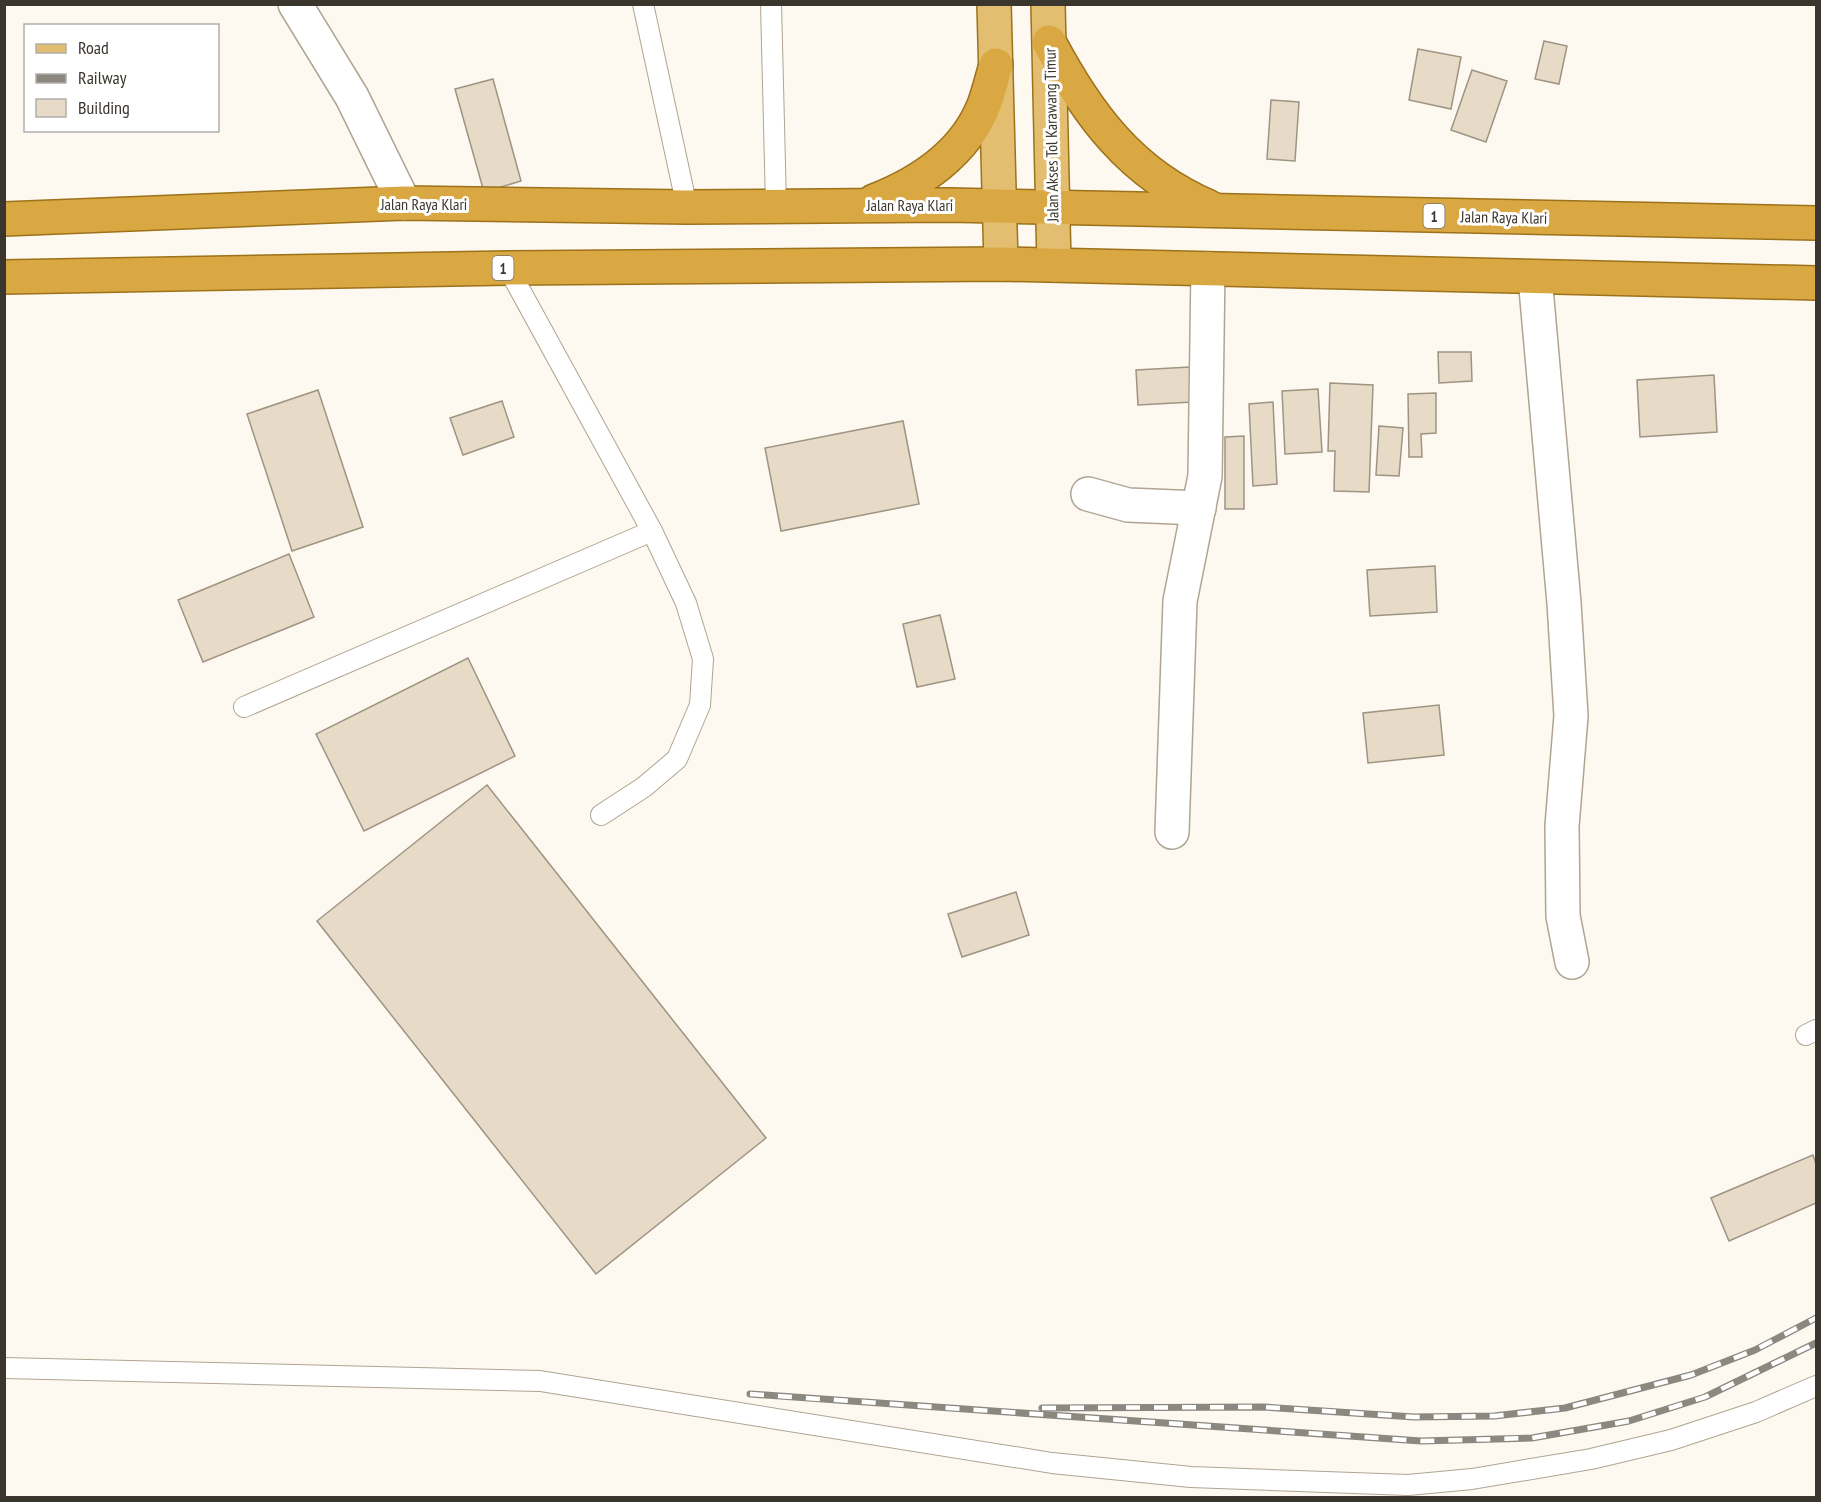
<svg xmlns="http://www.w3.org/2000/svg" width="1821" height="1502" viewBox="0 0 1821 1502" font-family="'PT Sans Narrow',sans-serif">
<style>
.building{fill:#e7dbc8;stroke:#9f9382;stroke-width:1.5}
.lines{fill:none;stroke-linecap:round;stroke-linejoin:round}
.service-casing{stroke:#b0a492;stroke-width:22}
.minor-casing{stroke:#b0a492;stroke-width:36}
.primary-casing{stroke:#9c721b;stroke-width:36}
.trunk-casing{stroke:#9c721b;stroke-width:36}
.service{stroke:#fff;stroke-width:20}
.minor{stroke:#fff;stroke-width:33}
.primary{stroke:#e3be71;stroke-width:33}
.trunk{stroke:#daa842;stroke-width:33}
.rail-casing{stroke:#8c877f;stroke-width:7}
.rail{stroke:#fff;stroke-width:4.5;stroke-dasharray:14;stroke-linecap:butt}
.labels{text-anchor:middle;dominant-baseline:central;stroke-width:6;stroke-linejoin:round;paint-order:stroke}
.shield{fill:#fff;stroke:#75726c;stroke-width:1.5}
.shield-label{font-size:15px;font-weight:bold;fill:#3a352d}
.street-label{font-size:16px;fill:#3a352d;stroke:#fff}
</style>
<rect width="100%" height="100%" fill="#fdf8f0"/>
<g class="building">
<polygon points="1544,41 1567,46 1559,84 1535,79"/>
<polygon points="1418,49 1461,57 1451,109 1409,100"/>
<polygon points="1472,70 1507,81 1486,142 1451,130"/>
<polygon points="493,79 521,181 484,192 455,89"/>
<polygon points="1271,100 1299,102 1295,161 1267,159"/>
<polygon points="1438,352 1471,352 1472,381 1439,383"/>
<polygon points="1190,367 1192,402 1138,405 1136,370"/>
<polygon points="1714,375 1717,432 1640,437 1637,380"/>
<polygon points="1330,383 1373,385 1369,492 1334,491 1335,451 1328,451"/>
<polygon points="1318,389 1322,452 1285,454 1282,391"/>
<polygon points="318,390 363,527 292,551 247,414"/>
<polygon points="1436,393 1436,433 1421,434 1422,457 1409,457 1408,394"/>
<polygon points="502,401 514,437 463,455 450,418"/>
<polygon points="1273,402 1277,484 1253,486 1249,404"/>
<polygon points="903,421 919,504 781,531 765,448"/>
<polygon points="1379,426 1403,428 1399,476 1376,475"/>
<polygon points="1244,436 1244,509 1225,509 1225,437"/>
<polygon points="289,554 314,617 203,662 178,600"/>
<polygon points="1435,566 1437,612 1370,616 1367,570"/>
<polygon points="940,615 955,679 917,687 903,624"/>
<polygon points="468,658 515,756 364,831 316,734"/>
<polygon points="1439,705 1444,755 1368,763 1363,713"/>
<polygon points="487,785 766,1138 596,1274 317,921"/>
<polygon points="1016,892 1029,935 962,957 948,914"/>
<polygon points="1813,1155 1816,1164 1816,1203 1729,1241 1711,1198"/>
</g>
<g class="lines">
<g class="service-casing">
<g id="service">
<polyline points="643,4 687,207"/>
<polyline points="771,4 776,205"/>
<polyline points="508,268 652,531 686,603 703,659 700,705 677,759 644,787 601,815"/>
<polyline points="244,707 652,531"/>
<polyline points="1806,1035 1816,1030"/>
<polyline points="4,1368 540,1381 1052,1463 1191,1477 1408,1485 1472,1479 1591,1459 1671,1440 1756,1412 1816,1386"/>
</g>
</g>
<g class="minor-casing">
<g id="minor">
<polyline points="295,4 352,97 404,203"/>
<polyline points="1535,277 1564,603 1571,716 1562,826 1563,916 1572,962"/>
<polyline points="1088,494 1128,505 1199,508"/>
<polyline points="1172,832 1180,601 1205,476 1208,269"/>
</g>
</g>
<g class="primary-casing">
<g id="primary">
<polyline points="994,4 1001,264"/>
<polyline points="1048,4 1054,265"/>
</g>
</g>
<g class="trunk-casing">
<g id="trunk">
<path d="M1049,42C1087,114 1131,174 1209,207"/>
<path d="M874,201C920,183 965,153 984,105C989,92 992,78 996,65"/>
<polyline points="4,219 404,203 687,207 949,205 1816,223"/>
<polyline points="4,277 508,268 1001,264 1816,283"/>
</g>
</g>
<use href="#service" class="service"/>
<use href="#minor" class="minor"/>
<use href="#primary" class="primary"/>
<use href="#trunk" class="trunk"/>
<g class="rail-casing">
<g id="rail">
<polyline points="750,1394 1421,1441 1532,1438 1629,1421 1705,1397 1816,1343"/>
<polyline points="1042,1408 1264,1407 1414,1417 1494,1416 1565,1408 1691,1375 1755,1350 1816,1318"/>
</g>
</g>
<use href="#rail" class="rail"/>
</g>
<g class="labels">
<g class="shield">
<rect x="1423.5" y="204" width="21" height="24" rx="4.5"/>
<rect x="492.5" y="256" width="21" height="24" rx="4.5"/>
</g>
<g class="shield-label">
<text x="1434" y="216">1</text>
<text x="503" y="268">1</text>
</g>
<g class="street-label">
<text transform="translate(1051 135) rotate(-91)">Jalan Akses Tol Karawang Timur</text>
<text x="424" y="204">Jalan Raya Klari</text>
<text x="910" y="205">Jalan Raya Klari</text>
<text transform="translate(1504 217) rotate(1)">Jalan Raya Klari</text>
</g>
</g>
<rect width="1821" height="1502" fill="none" stroke="#3a352d" stroke-width="12"/>
<rect x="24" y="24" width="195" height="108" fill="#ffffff" stroke="#b0aeab" stroke-width="1.5"/>
<rect x="36" y="44" width="30" height="9" fill="#e3be71" stroke="#b0aeab" stroke-width="1.5"/>
<text x="78" y="54" font-size="18" fill="#3a352d">Road</text>
<rect x="36" y="74" width="30" height="9" fill="#8c877f" stroke="#b0aeab" stroke-width="1.5"/>
<text x="78" y="84" font-size="18" fill="#3a352d">Railway</text>
<rect x="36" y="99" width="30" height="18" fill="#e7dbc8" stroke="#b0aeab" stroke-width="1.5"/>
<text x="78" y="114" font-size="18" fill="#3a352d">Building</text>
</svg>
